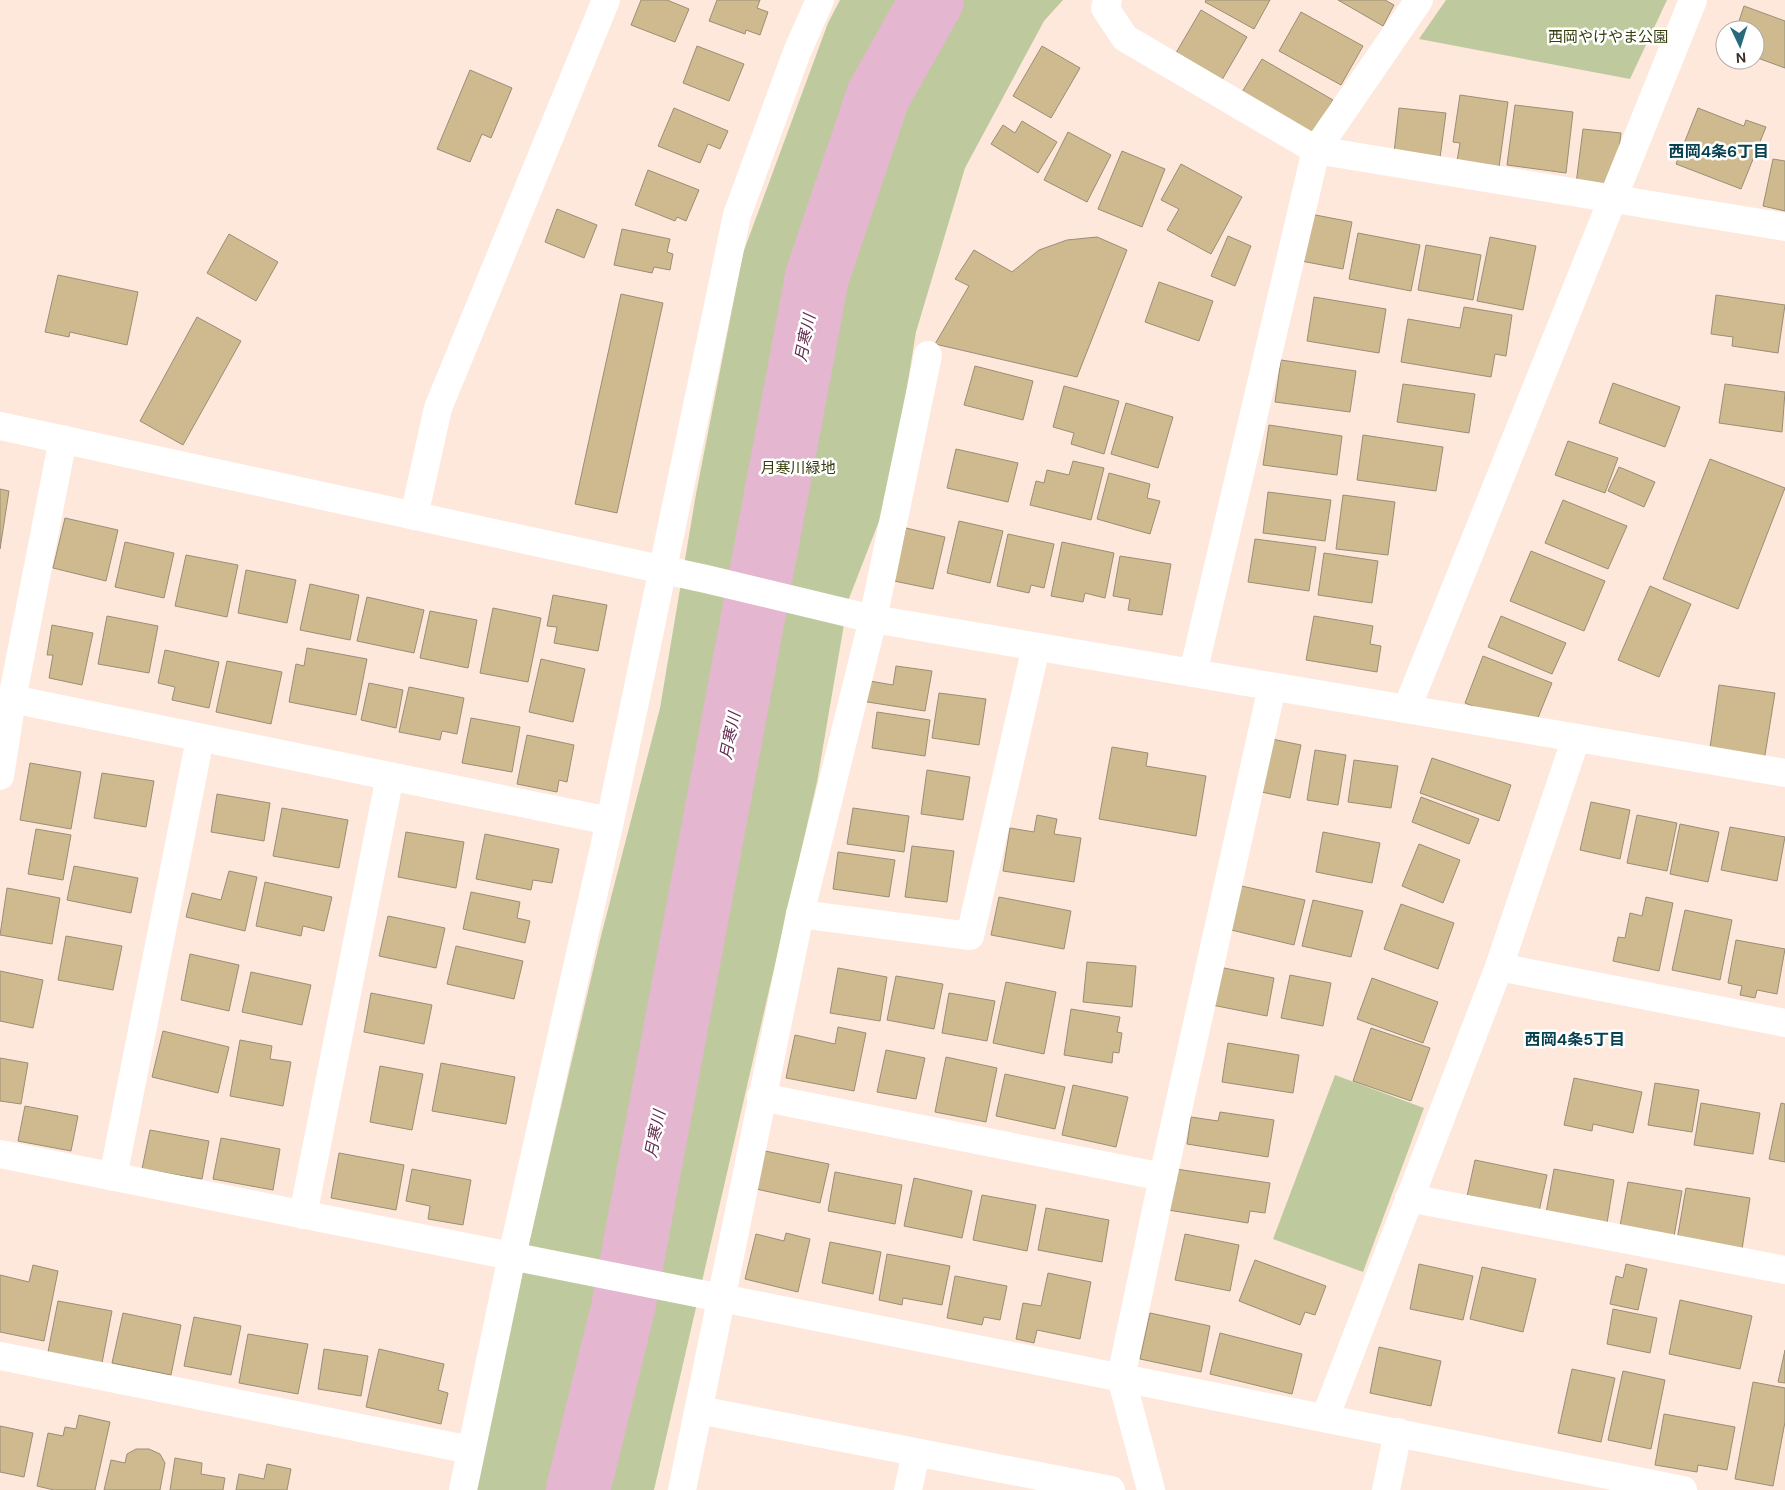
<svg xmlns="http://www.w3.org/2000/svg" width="1785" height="1490" viewBox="0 0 1785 1490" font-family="'DM Sans','Noto Sans JP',sans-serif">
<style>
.green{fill:#beca9e}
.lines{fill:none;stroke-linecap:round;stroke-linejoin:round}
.river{stroke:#e4b6cf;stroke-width:64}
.building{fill:#ceba8e;stroke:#998e76}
.minor{stroke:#fff;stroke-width:28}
.labels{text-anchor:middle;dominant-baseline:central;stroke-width:5;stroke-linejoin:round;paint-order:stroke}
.park-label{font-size:15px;fill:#353e09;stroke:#fff}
.neighbourhood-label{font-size:16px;font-weight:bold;fill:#084150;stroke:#fff}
.water-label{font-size:16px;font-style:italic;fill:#622a4d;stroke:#fff}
</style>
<rect width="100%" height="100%" fill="#fee8dc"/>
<g class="green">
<polygon points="840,0 1063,0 1044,21 965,168 916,332 890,493 848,601 817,782 654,1490 476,1490 526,1256 600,940 660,708 696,494 743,253 828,23"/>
<polygon points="1446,0 1667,0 1630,79 1419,39"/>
<polygon points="1335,1075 1424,1108 1363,1272 1273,1239"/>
</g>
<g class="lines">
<polyline class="river" points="578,1490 623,1308 817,277 878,96 932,0"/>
</g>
<g class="building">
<polygon points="641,0 667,0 689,9 675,42 631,25"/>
<polygon points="717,0 760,0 757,8 768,12 760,35 746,30 745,34 709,21"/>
<polygon points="1206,0 1270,0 1254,29 1205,2"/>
<polygon points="1338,0 1385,0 1394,5 1383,26"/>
<polygon points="1744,6 1785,21 1785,68 1755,57 1755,30 1736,30"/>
<polygon points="1201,10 1247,37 1219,85 1173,58"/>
<polygon points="1301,12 1363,46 1341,85 1279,51"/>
<polygon points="697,46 744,64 729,101 683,83"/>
<polygon points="1042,46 1080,68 1051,118 1013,96"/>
<polygon points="1262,59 1333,100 1309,139 1239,97"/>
<polygon points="470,70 512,88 491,138 482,134 470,162 437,149"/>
<polygon points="1460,95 1508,102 1499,167 1457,161 1460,143 1453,142"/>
<polygon points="1515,105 1573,112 1566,173 1507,165"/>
<polygon points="674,108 728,131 720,149 708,144 700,163 658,146"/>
<polygon points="1399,108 1446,113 1440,158 1394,153"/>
<polygon points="1698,108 1744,126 1746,120 1766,127 1741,189 1676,164"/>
<polygon points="1022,121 1057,142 1038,173 991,144 1003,125 1015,133"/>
<polygon points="1583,129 1621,133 1614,189 1576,184"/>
<polygon points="1068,132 1111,155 1087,202 1044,180"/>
<polygon points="1122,151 1165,169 1142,227 1098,209"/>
<polygon points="1773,159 1785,161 1785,211 1763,206"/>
<polygon points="1181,164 1242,197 1211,254 1167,230 1179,209 1161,200"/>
<polygon points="648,170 699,190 686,221 677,217 675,221 635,205"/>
<polygon points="557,209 597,225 584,258 545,242"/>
<polygon points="1305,213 1352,222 1343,269 1296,260"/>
<polygon points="622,229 670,239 667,252 673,254 670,270 654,267 652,273 614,265"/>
<polygon points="1358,233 1420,245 1411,291 1349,279"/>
<polygon points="229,234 278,262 256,301 207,273"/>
<polygon points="1228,236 1251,246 1235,286 1211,276"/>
<polygon points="1097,237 1127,250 1077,377 935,344 969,286 955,279 974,250 1012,272 1039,250 1067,240"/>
<polygon points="1490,237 1536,246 1523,310 1477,301"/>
<polygon points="1426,245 1481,255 1473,300 1418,290"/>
<polygon points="58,275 138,292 127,345 70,332 69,337 45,332"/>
<polygon points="1159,282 1213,301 1199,341 1145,322"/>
<polygon points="621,294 663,303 617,513 575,504"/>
<polygon points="1716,295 1785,305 1778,353 1732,346 1733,337 1711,334"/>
<polygon points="1314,297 1386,309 1379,353 1307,341"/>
<polygon points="1464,307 1512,315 1506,356 1495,354 1491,377 1401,362 1408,319 1460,328"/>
<polygon points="197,317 241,341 183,445 140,421"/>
<polygon points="1281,360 1356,371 1350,412 1275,402"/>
<polygon points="975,366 1033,381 1023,420 964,405"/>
<polygon points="1613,383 1680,407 1665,447 1599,423"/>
<polygon points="1403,384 1475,394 1469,433 1397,422"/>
<polygon points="1725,384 1785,392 1782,432 1719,423"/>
<polygon points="1064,386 1119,401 1104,454 1071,444 1074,433 1053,427"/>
<polygon points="1126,403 1173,417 1158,468 1111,454"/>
<polygon points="1269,425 1342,436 1337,475 1263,465"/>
<polygon points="1363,435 1443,447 1436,491 1357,480"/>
<polygon points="1568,441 1618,458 1605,493 1555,475"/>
<polygon points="956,449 1018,463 1008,502 947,488"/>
<polygon points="1710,459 1785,488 1738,609 1663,579"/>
<polygon points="1073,461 1104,468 1091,520 1030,505 1036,481 1044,483 1047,470 1069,475"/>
<polygon points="1619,467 1655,482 1644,507 1608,491"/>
<polygon points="1109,473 1150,484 1147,498 1160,501 1150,534 1097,519"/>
<polygon points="0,489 9,491 0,549"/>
<polygon points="1268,492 1331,500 1325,541 1263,533"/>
<polygon points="1343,495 1395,502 1388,555 1336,549"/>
<polygon points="1563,500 1627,526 1608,569 1545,543"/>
<polygon points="65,518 118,530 106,581 53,568"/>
<polygon points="959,521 1003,531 990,583 947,573"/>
<polygon points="906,528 945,537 933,589 894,581"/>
<polygon points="1008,534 1054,544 1044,588 1031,585 1029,593 997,586"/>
<polygon points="1255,539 1316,547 1309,591 1248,582"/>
<polygon points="125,542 174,553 164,598 115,587"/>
<polygon points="1062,542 1114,553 1105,598 1085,593 1083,602 1051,596"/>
<polygon points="1531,551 1605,581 1584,631 1510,601"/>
<polygon points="1324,553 1378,561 1372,603 1318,595"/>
<polygon points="186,555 238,565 227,617 175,606"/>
<polygon points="1120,556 1171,564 1162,615 1128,610 1130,599 1113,596"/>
<polygon points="246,570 296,580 287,623 238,613"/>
<polygon points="310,584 359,595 350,640 300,630"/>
<polygon points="1650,586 1691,604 1659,677 1618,660"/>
<polygon points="553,595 607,605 598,651 554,643 557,627 547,626"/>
<polygon points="367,597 424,610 414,653 357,641"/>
<polygon points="493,608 541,618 528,682 480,673"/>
<polygon points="430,611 477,620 468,668 420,658"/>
<polygon points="107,616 158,626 149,673 98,664"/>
<polygon points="1314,616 1373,626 1370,644 1381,646 1377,672 1306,660"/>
<polygon points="1501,616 1566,643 1552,674 1488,647"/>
<polygon points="52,625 93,633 82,685 49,678 53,655 47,655"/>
<polygon points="307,648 367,659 356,715 289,702 296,664 304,666"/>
<polygon points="165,650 219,662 209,708 172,700 175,687 158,683"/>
<polygon points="1483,656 1552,683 1533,730 1465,703"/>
<polygon points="541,659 585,669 573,722 529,712"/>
<polygon points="227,661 282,672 271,724 216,712"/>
<polygon points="896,666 932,671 925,711 861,701 864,680 893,685"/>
<polygon points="369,683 403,690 396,728 361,720"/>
<polygon points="1719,685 1775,693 1764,761 1710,748"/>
<polygon points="409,687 464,698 457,734 442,731 440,740 399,732"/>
<polygon points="939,693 986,699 979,745 932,738"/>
<polygon points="877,712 930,720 925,756 872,748"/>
<polygon points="471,718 520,727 512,772 462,763"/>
<polygon points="527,735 574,745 567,782 559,780 557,792 517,784"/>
<polygon points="1262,737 1301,745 1290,798 1252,790"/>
<polygon points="1112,747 1148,753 1146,766 1206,776 1196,836 1099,819"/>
<polygon points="1315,750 1346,755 1338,805 1307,800"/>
<polygon points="1432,758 1511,785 1499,821 1420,793"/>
<polygon points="1354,760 1398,766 1391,808 1348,802"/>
<polygon points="30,763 81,772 71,829 20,820"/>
<polygon points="927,770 970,777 963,820 921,814"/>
<polygon points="102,773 154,781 146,827 94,818"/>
<polygon points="217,794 270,803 264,841 211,832"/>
<polygon points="1421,797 1479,819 1469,844 1412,822"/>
<polygon points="1591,802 1630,810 1620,859 1580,850"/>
<polygon points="282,808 348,820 339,868 273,856"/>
<polygon points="853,808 909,816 904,852 847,844"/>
<polygon points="1037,815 1057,819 1054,834 1081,838 1074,882 1003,871 1010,828 1034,832"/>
<polygon points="1637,815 1677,823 1667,871 1627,863"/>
<polygon points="1680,824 1719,832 1708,882 1670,874"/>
<polygon points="1730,827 1785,837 1777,881 1721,870"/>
<polygon points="36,829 71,835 63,880 28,874"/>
<polygon points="406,832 464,842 456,888 398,877"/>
<polygon points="1323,832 1380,843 1372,883 1316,872"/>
<polygon points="485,834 559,849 552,883 533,880 531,890 476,879"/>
<polygon points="1419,844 1460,860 1443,903 1402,886"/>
<polygon points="912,846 954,851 947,902 905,897"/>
<polygon points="838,852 895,860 889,897 833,889"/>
<polygon points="74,866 138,878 131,913 67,900"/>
<polygon points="229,871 257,877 245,931 186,917 192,893 221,900"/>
<polygon points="265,882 332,897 324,931 303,926 301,936 256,926"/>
<polygon points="1237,885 1305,900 1294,945 1227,929"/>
<polygon points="7,888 60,898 52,944 0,935"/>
<polygon points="471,892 520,902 517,918 530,921 525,943 463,929"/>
<polygon points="999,897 1071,911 1064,949 991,935"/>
<polygon points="1646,897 1673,903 1659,971 1613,961 1618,937 1625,938 1630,913 1642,916"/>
<polygon points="1313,900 1363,911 1351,957 1302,946"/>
<polygon points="1401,904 1454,923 1438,969 1384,949"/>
<polygon points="1685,910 1732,920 1720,980 1672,970"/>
<polygon points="388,916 445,928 436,968 379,956"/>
<polygon points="66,936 122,946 113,990 58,980"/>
<polygon points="1736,940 1785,949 1777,994 1757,990 1755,998 1740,995 1742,986 1728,983"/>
<polygon points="456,946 523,961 514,999 447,984"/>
<polygon points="190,954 239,965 229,1011 181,1000"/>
<polygon points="1087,962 1136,966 1132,1007 1083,1002"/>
<polygon points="1214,966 1274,978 1267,1016 1207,1004"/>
<polygon points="838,968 887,977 880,1021 830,1013"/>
<polygon points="0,971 43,980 33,1028 0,1021"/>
<polygon points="251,972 311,985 302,1025 242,1012"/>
<polygon points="1290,975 1331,983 1323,1026 1281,1018"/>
<polygon points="896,976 943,984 934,1029 887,1020"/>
<polygon points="1372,978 1438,1002 1423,1043 1357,1019"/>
<polygon points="1006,982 1056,992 1044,1054 993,1043"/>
<polygon points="371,993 432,1005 424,1044 364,1032"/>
<polygon points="949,993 995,1001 987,1041 942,1033"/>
<polygon points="1071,1009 1120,1017 1117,1032 1122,1033 1119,1053 1113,1052 1112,1063 1064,1055"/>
<polygon points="838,1027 866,1033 854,1091 786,1078 795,1035 835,1044"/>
<polygon points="1371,1028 1430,1048 1411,1101 1353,1081"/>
<polygon points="163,1031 229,1047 218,1093 152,1077"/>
<polygon points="240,1040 272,1046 270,1059 291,1062 283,1106 230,1096"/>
<polygon points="1228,1043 1299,1055 1293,1093 1222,1082"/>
<polygon points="886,1050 925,1058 916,1099 877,1092"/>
<polygon points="946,1057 997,1068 986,1122 935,1112"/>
<polygon points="0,1058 28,1063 21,1104 0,1101"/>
<polygon points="441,1063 515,1077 506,1124 432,1111"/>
<polygon points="380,1066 423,1074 412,1130 370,1122"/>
<polygon points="1005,1074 1065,1087 1055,1129 996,1116"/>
<polygon points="1574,1078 1642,1092 1633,1133 1593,1124 1592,1131 1564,1125"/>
<polygon points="1655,1083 1699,1090 1692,1132 1648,1125"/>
<polygon points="1073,1085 1128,1097 1116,1147 1062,1135"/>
<polygon points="1701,1103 1760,1113 1753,1154 1694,1145"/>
<polygon points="1781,1103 1785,1104 1785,1162 1769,1159"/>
<polygon points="25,1106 78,1116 71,1151 18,1141"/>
<polygon points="1220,1112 1274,1120 1268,1157 1187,1144 1191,1117 1218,1121"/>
<polygon points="150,1130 209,1141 202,1179 142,1169"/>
<polygon points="221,1138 280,1149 273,1190 213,1179"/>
<polygon points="765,1151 829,1164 820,1203 756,1189"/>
<polygon points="339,1153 404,1165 396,1210 331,1198"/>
<polygon points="1475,1160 1547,1175 1538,1216 1466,1201"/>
<polygon points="412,1169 471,1180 463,1225 428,1219 430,1206 406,1201"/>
<polygon points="1176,1169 1270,1183 1265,1213 1250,1211 1248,1223 1168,1210"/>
<polygon points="1554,1169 1614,1180 1607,1223 1546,1213"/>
<polygon points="835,1172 902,1185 895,1224 828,1211"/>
<polygon points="914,1178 972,1191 962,1238 904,1226"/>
<polygon points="1628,1182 1682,1191 1673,1242 1618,1237"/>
<polygon points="1686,1188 1750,1198 1740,1262 1677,1240"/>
<polygon points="982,1195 1036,1205 1027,1251 973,1240"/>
<polygon points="1046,1208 1109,1220 1102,1262 1038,1250"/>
<polygon points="786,1233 810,1239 798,1292 745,1279 756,1234 784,1241"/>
<polygon points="1185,1234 1239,1245 1230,1291 1175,1280"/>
<polygon points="830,1242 881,1252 873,1294 822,1283"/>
<polygon points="887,1254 950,1266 942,1305 903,1298 902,1305 879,1300"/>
<polygon points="1255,1260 1326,1286 1315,1315 1305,1312 1300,1325 1239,1301"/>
<polygon points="1419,1264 1473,1276 1463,1320 1410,1309"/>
<polygon points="1626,1264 1647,1269 1638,1310 1610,1304 1616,1276 1623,1278"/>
<polygon points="33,1265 58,1271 44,1341 0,1332 0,1275 29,1282"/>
<polygon points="1482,1267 1536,1279 1523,1332 1470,1319"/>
<polygon points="1048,1273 1091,1282 1080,1339 1037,1330 1034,1343 1016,1339 1023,1303 1041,1306"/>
<polygon points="955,1276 1007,1286 1000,1320 984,1317 982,1325 947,1318"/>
<polygon points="1680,1300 1752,1316 1740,1369 1669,1354"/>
<polygon points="58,1301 112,1311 102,1363 48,1352"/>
<polygon points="1613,1309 1657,1318 1650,1353 1607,1344"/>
<polygon points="123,1313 181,1325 171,1375 112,1363"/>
<polygon points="1150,1313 1210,1326 1201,1372 1140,1359"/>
<polygon points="194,1317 241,1326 231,1375 184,1366"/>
<polygon points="1220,1333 1302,1354 1292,1394 1210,1374"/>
<polygon points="248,1334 308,1344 298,1394 239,1383"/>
<polygon points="1379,1347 1441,1361 1431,1406 1370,1393"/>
<polygon points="324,1349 368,1356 361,1396 318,1389"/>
<polygon points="379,1349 444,1364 438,1390 448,1393 441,1424 366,1407"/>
<polygon points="1785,1350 1785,1383 1778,1382"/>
<polygon points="1572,1369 1615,1378 1601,1442 1558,1433"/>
<polygon points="1623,1371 1665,1380 1651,1449 1608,1440"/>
<polygon points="1753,1382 1785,1388 1785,1422 1773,1486 1735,1479"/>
<polygon points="1664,1414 1735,1427 1727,1470 1698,1465 1697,1472 1655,1465"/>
<polygon points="79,1415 110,1422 95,1490 54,1490 37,1486 48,1433 63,1436 65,1427 76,1429"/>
<polygon points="0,1426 33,1433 24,1477 0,1472"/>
<polygon points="136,1449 149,1449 160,1454 165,1463 160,1490 104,1490 111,1460 125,1463 127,1454"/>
<polygon points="175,1458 202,1463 201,1474 225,1478 223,1490 170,1490"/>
<polygon points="267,1464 291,1469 287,1490 236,1490 239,1474 264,1479"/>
</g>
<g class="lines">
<g class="minor">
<polyline points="1108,0 1105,8 1125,38 1316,150 1785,227"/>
<polyline points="0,426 706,579 873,619 1785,773"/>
<polyline points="414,516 438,408 606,0"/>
<polyline points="1193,673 1316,150 1419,0"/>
<polyline points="12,699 610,821"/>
<polyline points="1407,708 1693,0"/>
<polyline points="0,776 12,699 63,439"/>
<polyline points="800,914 970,936 1036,647"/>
<polyline points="1499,967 1785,1023"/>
<polyline points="761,1097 1163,1177"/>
<polyline points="0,1154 1683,1490"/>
<polyline points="113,1177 200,739"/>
<polyline points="1409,1198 1785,1270"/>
<polyline points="303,1215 390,776"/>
<polyline points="0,1356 471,1450"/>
<polyline points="699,1410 1111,1490"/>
<polyline points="1325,1418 1499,967 1576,738"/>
<polyline points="463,1490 512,1256 610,821 737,215 797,52 820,0"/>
<polyline points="682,1490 800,914 873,619 928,355"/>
<polyline points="908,1490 916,1453"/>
<polyline points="1151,1490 1121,1377 1163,1177 1272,687"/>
<polyline points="1386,1490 1398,1432"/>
</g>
</g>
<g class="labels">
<g class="park-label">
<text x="1608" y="37">西岡やけやま公園</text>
<text x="798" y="468">月寒川緑地</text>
</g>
<g class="neighbourhood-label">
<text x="1719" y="151">西岡4条6丁目</text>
<text x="1575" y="1039">西岡4条5丁目</text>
</g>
<g class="water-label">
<text transform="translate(805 338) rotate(-79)">月寒川</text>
<text transform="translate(730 736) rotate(-79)">月寒川</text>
<text transform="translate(655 1134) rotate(-79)">月寒川</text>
</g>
</g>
<g transform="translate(1740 45) rotate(176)"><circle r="24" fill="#ffffff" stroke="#b0aba9"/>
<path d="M0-4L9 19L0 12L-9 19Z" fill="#286a7d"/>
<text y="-8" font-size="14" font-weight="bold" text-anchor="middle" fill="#392e28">N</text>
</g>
</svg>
